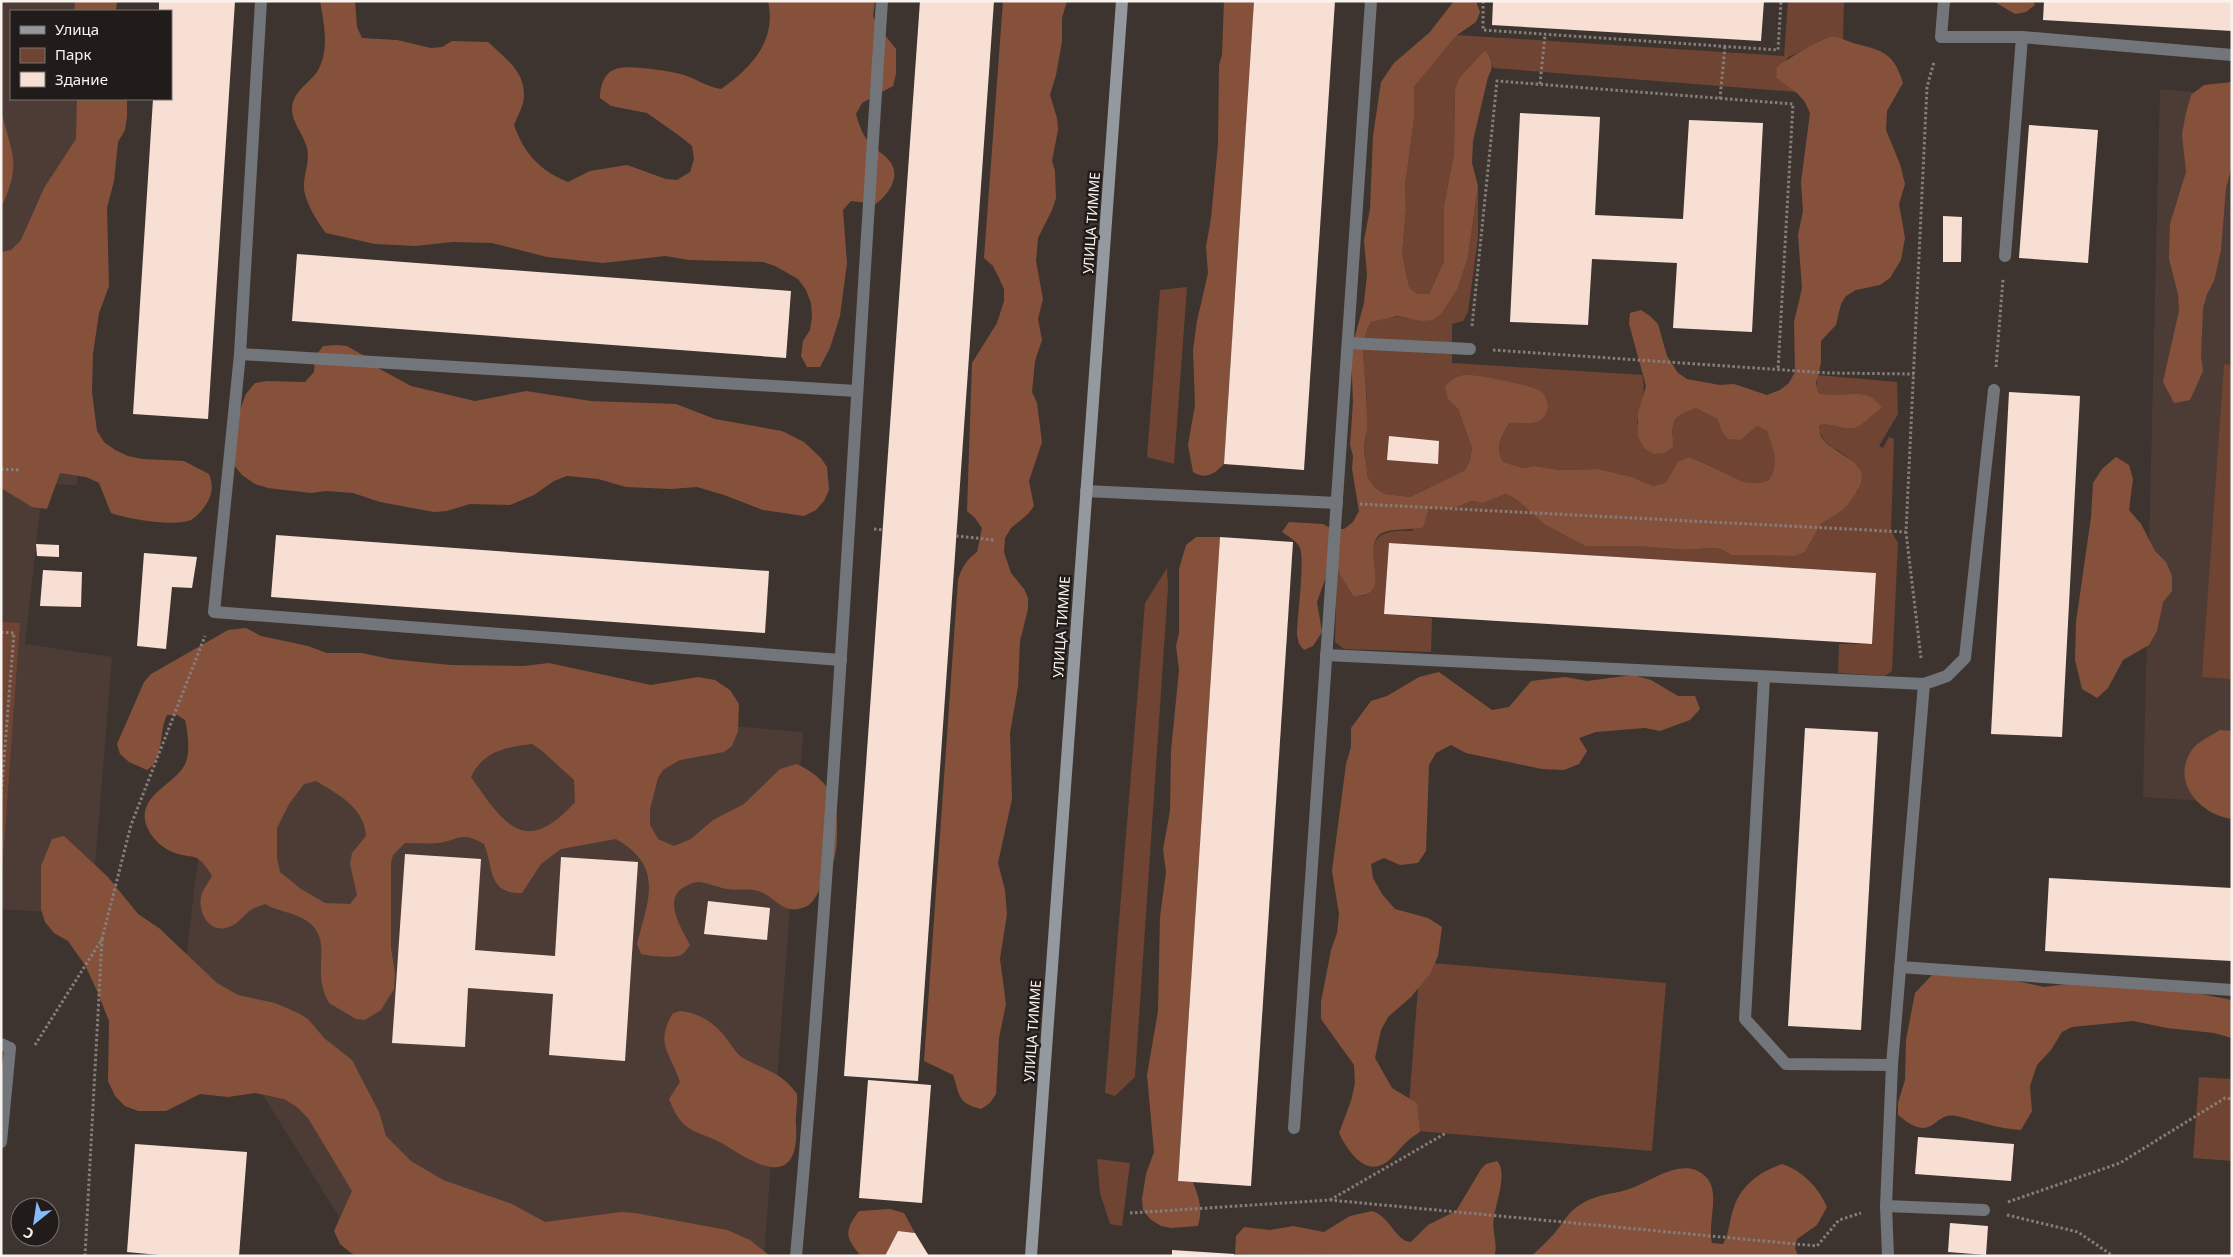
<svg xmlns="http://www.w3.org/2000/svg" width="2233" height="1257" viewBox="0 0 2233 1257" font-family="'Noto Sans',sans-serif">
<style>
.built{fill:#4d3c36}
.green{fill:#6f4432}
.forest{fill:#85513b;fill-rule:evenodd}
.building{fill:#f8dfd4}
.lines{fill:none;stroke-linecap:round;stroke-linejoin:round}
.path{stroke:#867e7a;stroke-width:3;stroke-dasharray:2.5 2.5;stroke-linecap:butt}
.service{stroke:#72767a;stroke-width:12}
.secondary{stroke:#94999f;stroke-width:12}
.labels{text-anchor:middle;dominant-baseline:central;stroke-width:5;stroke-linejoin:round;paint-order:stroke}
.street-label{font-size:14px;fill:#f9f3f0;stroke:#211c1a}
</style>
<rect width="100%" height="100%" fill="#3d342f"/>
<g class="built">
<polygon points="1,1 107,1 107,11 11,11 11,99 101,99 77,485 43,484 25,644 112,657 91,915 1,909"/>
<polygon points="2160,89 2232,96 2232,803 2143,797"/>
<polygon points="218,685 803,732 764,1256 495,1256 356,1244 185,970"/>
</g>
<g class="green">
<polygon points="1788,1 1844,1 1843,39 1832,37 1820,41 1810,48 1788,57 1776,78 1797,92 1493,68 1491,58 1485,50 1459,78 1455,90 1454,154 1444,206 1444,261 1429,294 1417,294 1409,287 1402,253 1406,210 1405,186 1414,119 1414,87 1457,35 1784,56"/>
<path d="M1478,186V238L1468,312L1463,321L1452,324V363L1642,375C1647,390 1639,407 1637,424L1673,436C1671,418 1680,413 1696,408L1717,419L1721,430L1741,440L1757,426L1767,431C1774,450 1780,461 1769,480L1759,483L1744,482L1690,457L1671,473L1665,483L1653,486L1632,477L1598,469L1560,470L1535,466L1523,468L1503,462C1495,446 1501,438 1509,423H1532L1515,384L1466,375L1448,399L1458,409L1472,448L1470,460L1465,470L1410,497L1385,494L1375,488L1367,476C1368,465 1364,459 1364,449C1364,442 1366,436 1367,429C1367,415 1367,400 1366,386C1364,362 1358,344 1371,322C1385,318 1395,315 1409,319L1458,288L1468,257Z"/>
<polygon points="1187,287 1174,464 1147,457 1160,290"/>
<polygon points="2224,364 2232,365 2232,679 2202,677"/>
<path d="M1817,375L1897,382L1898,414L1879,446L1883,448L1889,437L1894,439L1891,531L1898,543L1892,671L1885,676L1838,673L1839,644H1872L1876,573L1389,543L1384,614L1432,618L1431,652L1344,649L1335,642L1337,568L1353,596H1364L1373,590C1376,552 1360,528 1412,531L1429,507L1451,509L1472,501L1483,503L1506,494L1517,500L1544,524L1585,546H1637L1685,550L1709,548L1721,549L1731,555L1795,556L1805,552L1821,524L1843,510L1861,484C1857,476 1853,461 1846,456C1831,444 1822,447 1819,425C1833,422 1844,431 1855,428C1864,425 1874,413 1882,408L1851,394L1828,396L1817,393Z"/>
<polygon points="1167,568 1168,588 1135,1077 1115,1096 1105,1093 1145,603"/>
<polygon points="1,622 20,623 1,887"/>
<polygon points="1420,962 1666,983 1652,1151 1407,1130"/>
<polygon points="2199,1077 2232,1079 2232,1161 2193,1158"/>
<polygon points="1097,1159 1130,1163 1122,1226 1110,1224 1100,1193"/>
</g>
<g class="forest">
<polygon points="75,1 117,1 116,11 74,11"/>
<path d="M320,1H355L357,27L362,38L397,40L431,48L442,47L452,41L488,42C506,59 529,74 523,103C521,110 517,117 514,125C524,153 540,171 568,182L590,171L627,165L666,179L677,180L690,172L694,159L692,146L681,137L647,113L611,106L600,98C600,86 604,71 619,68C631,65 672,71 684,75C697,79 707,87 721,89C751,68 777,41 768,1H875L873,16L877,25L896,49V74L893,86L862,103L856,114C859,125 863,136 871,145C876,150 882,153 887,158C903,174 890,193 876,204L851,201L843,210L847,263L840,316L830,348L820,367H807L801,356L803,341L810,330L812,317L811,303L806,290L798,279L775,266L763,262L689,260L665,256L603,263L547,257L492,243L453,242L415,246L375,244L326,233C318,223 303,199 304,186C304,172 310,162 307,148C303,131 288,120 293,102C297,89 310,82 317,72C330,51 324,23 320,1Z"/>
<path d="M1003,1H1067L1062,18V42L1056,75L1050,95L1057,118L1058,130L1052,161L1055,171L1056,198L1052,210L1038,238L1036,261L1043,299L1038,319L1042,340L1035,361L1032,392L1037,403L1042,442L1029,481L1034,506L1028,514L1011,528L1005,538L1004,552L1011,573L1024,589L1028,598V609L1020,641L1018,687L1010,733L1012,799L998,863L1005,890L1007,914L1000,959L1006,1004L999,1038L996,1094L990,1103L981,1109C957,1103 960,1095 953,1075L924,1061L958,580C962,567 966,560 977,552L982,528L975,518L967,511L972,363L997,323L1004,301V289L999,278L993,266L984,258Z"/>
<path d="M1224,1H1254L1224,464C1214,474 1206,480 1193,472L1188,445L1195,405L1193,350L1197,321L1208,273L1206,247L1211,218L1218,144L1219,65L1222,55Z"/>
<path d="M1454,1H1476L1480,12L1476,22L1457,35L1414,87V119L1405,186L1406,210L1402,253L1409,287L1417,294H1429L1444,261V206L1454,154L1455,90L1459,78L1485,50C1493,60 1494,66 1488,77L1473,141L1472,163L1478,186L1468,257L1458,288L1441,314L1432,320L1421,321L1397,316L1371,322C1357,346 1366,367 1366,394C1367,406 1367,418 1367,429C1366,436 1364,442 1364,449C1364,459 1368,465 1367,476L1375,488L1385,494L1410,497L1465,470L1470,460L1472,448L1458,409L1448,399L1445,386C1451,381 1456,376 1465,375C1476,374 1531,385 1540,391C1553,401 1549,420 1533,423C1526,424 1517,422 1509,423C1501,438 1495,446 1503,462L1523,468L1535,466L1560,470L1598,469L1632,477L1653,486L1665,483L1678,462L1690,457L1744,482L1759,483L1769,480C1780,461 1773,450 1767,431L1757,426L1741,440L1728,439L1721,430L1717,419L1696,408C1671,417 1672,421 1673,446L1665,453L1655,454L1645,449L1638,437V412L1646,386L1629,324L1630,313L1641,310L1650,316L1658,324L1667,356L1678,373L1687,379L1720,385L1734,384L1767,395L1780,390L1789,383L1795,372L1794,322L1802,288L1798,235L1803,211L1801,182L1810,113L1805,102L1797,93L1776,78L1777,67C1785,60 1821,39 1831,37C1839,36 1846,41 1853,43C1881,50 1894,52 1903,83L1887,111L1886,130L1900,164L1905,184L1899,204L1905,238L1901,260L1890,278L1880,285L1856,290L1846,296L1841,304L1836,325L1821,341V363L1816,383L1818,393C1840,400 1867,384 1882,408C1874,413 1864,425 1855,428C1844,431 1833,422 1819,425L1821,437L1827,444L1855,463L1862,473L1861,484L1850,502L1843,510L1821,524L1805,552L1795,556L1731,555L1721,549L1709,548L1685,550L1637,546H1585L1544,524L1517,500L1506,494L1483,503L1472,501L1451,509L1429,508L1423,527C1411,531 1386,527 1378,536C1362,555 1395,598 1353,596L1337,569L1327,574L1317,602L1322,632L1313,646L1304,650L1299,644L1297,635C1297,617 1305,561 1300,548C1297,541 1288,536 1282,532L1289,522L1323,524L1332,529H1344L1353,522L1359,511L1352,469L1353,456L1350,445L1353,402L1351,351L1364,303L1367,275L1364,240L1370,209L1373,136L1381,82L1394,63L1430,32Z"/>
<polygon points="1993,1 2034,1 2035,5 2026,12 2015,14"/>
<polygon points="2232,82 2232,166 2226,188 2221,250 2214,281 2207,294 2203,308 2201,356 2203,371 2190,400 2174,403 2163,382 2179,311 2178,294 2169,259 2170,224 2186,172 2182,134 2186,113 2191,95 2204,85"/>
<path d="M77,99H127V117L125,130L118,142L114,181L107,208L109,286L99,313L93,354L92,392L97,431L104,442L115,450L128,456L142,459L184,461L209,474C213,486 213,492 207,503C203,509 198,516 191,520C174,527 128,519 111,513L99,483L86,477L60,473L47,509L32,507L1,488V252L11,250L21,240L44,188L76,139Z"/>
<path d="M1,109C11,155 23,161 1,208Z"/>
<polygon points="336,345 347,346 368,358 378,368 411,386 475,401 526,391 591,401 676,404 715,419 782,431 804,442 821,458 827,467 829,490 824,501 816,510 804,516 763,510 724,495 697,487 671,489 626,487 598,479 567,476 554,481 534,495 510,505 470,504 447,511 434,512 380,502 353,493 326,491 311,493 268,488 255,484 242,475 233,464 235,422 246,394 255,383 267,381 305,382 314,372 315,357 323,346"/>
<polygon points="2116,457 2129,465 2133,479 2129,510 2141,524 2155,551 2166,562 2172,576 2172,591 2163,602 2157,631 2149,645 2123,660 2108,688 2097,698 2082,689 2075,660 2076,622 2091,517 2093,483 2102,469"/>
<path d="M1196,537H1220L1178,1181L1193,1182C1199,1198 1203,1209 1198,1226L1171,1228L1161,1226L1150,1219L1143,1210L1142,1199L1146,1174L1154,1152L1147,1075L1158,1011L1160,917L1166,872L1163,849L1170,811L1171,751L1179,670L1176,646L1179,633V569L1186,545Z"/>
<path d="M246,628L261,636L308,646L327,653H362L390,659L451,665L523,666L549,663L651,685L698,677L715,680L730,690L739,704L738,731L732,746L724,752L680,760L663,770L658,778L650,809V825L658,839L674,846L691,839L713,820L744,804L780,769L797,764C827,779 838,796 837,830C837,854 835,862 823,883C819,890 814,904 805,907C782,916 776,896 758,891C748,888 738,891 728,889C718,888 707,882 698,882C694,882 688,885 684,887C662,900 682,929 690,945C687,949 684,955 678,956C671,958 648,956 641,954L637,944C648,900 665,867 616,839L561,849L541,864L522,893C487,894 494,868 484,844C462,831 460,839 438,843C427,844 416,843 405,843L393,855L391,863V948L395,973L394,989L381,1010L365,1020L356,1019L329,1003C324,994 321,984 321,974C320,954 327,935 307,921C294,912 279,912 265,904C261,906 255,907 251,910C243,915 239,924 229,927C209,935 196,911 202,893C205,887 209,881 212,876C208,869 203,862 197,858C192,856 187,856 182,855C165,852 148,837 145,820C141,793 178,783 186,762C190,751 188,732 185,720L177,715H167C158,733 165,759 147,770L129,762L120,754L117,744L144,682L151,674L228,630ZM532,744L541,750L574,780L575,802C525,858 504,824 471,777C483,751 506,747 532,744ZM316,781C338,794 365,808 366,836L352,853L350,864L357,895L350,904L325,903L301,889L280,872L277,858V828L289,804L304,784Z"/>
<path d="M1439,672L1492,710L1509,707L1531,681L1565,677L1587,681L1633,675L1651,680L1678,696H1695L1700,709L1690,720L1660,731L1645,728L1596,732L1579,738L1587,751L1579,764L1564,770L1542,769L1466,753L1451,745L1436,753L1429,765L1426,851L1418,863L1400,865L1384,858L1371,864L1373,878L1382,894L1395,909L1428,918L1442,927L1438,956L1430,974L1411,997L1388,1017L1381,1030L1375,1058L1392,1088L1417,1103L1420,1132C1404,1141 1401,1150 1388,1161C1366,1179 1347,1150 1339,1133L1351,1101L1355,1083L1354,1065L1321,1019V1002L1331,950L1337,933L1339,914L1332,871L1346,764L1351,747V728L1371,701L1387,696L1419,677Z"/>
<path d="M2220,730L2232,731V819C2200,815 2170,781 2192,750C2197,742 2211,736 2220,730Z"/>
<polygon points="64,836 108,877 138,914 159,928 217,983 238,995 275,1003 298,1013 308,1019 324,1038 352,1060 379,1112 386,1136 411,1161 443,1180 512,1204 545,1222 621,1212 635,1213 727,1230 750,1240 770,1256 355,1256 340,1244 334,1231 352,1191 308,1118 297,1107 284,1099 255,1093 228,1097 200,1094 166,1111 138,1111 125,1106 115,1096 108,1081 109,1021 97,991 85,965 68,941 54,933 45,922 41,909 41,866 52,839"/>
<path d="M1932,975L2003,978L2044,987L2080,982L2165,987L2232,1000V1038L2214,1033L2167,1028L2133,1021L2072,1027L2062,1032L2051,1050L2037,1065L2030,1086L2032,1111L2021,1130C1998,1129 1979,1121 1956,1116C1932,1111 1935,1146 1898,1115V1103L1905,1080L1906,1040L1915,993Z"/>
<path d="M681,1011C699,1013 715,1023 726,1038C732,1045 735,1053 743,1058C766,1071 780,1071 797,1094C798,1104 795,1115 796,1125C797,1142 796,1170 771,1167C756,1165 738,1153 725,1145C696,1128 684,1137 669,1099L680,1082C671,1053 654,1045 673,1013Z"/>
<path d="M1497,1161C1508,1171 1496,1203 1494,1217C1491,1231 1499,1246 1494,1256L1235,1254L1236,1236L1244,1227L1270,1230L1293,1226L1324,1232L1350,1216L1372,1211C1391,1217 1395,1241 1411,1242L1428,1225L1456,1211L1481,1169L1486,1164Z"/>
<path d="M1782,1164C1803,1171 1818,1187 1827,1207L1817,1225L1797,1239L1795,1248L1798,1256H1532C1538,1249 1545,1244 1551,1237C1561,1227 1566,1214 1578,1206C1597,1193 1613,1195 1632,1188C1653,1180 1685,1155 1706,1177C1721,1192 1707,1223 1712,1243L1723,1244C1730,1232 1729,1220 1734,1207C1742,1184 1760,1172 1782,1164Z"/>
<path d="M890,1209L904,1213L915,1233L898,1231L885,1256H861C845,1237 844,1231 859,1211Z"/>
</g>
<g class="building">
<polygon points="159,1 235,1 208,419 133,414 153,99 171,99 171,11 159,11"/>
<polygon points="920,1 994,1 918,1081 844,1076"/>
<polygon points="1254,1 1335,1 1304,470 1224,464"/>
<polygon points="1493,1 1764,1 1761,41 1492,25"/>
<polygon points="2044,1 2232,1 2232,31 2043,20"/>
<polygon points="1520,113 1600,117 1595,215 1683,219 1689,120 1763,123 1752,332 1673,328 1677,263 1592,259 1588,325 1510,322"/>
<polygon points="2029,125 2098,130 2088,263 2019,258"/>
<polygon points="1943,216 1962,217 1961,262 1943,262"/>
<polygon points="297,254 791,291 786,358 292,321"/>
<polygon points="2009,392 2080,396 2062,737 1991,734"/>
<polygon points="1389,436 1439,441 1438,464 1387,460"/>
<polygon points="276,535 769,571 765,633 271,597"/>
<polygon points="1220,537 1293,542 1251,1186 1178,1181"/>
<polygon points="1389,543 1876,573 1872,644 1384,614"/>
<polygon points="36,544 59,545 59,557 37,556"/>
<polygon points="144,553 197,557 192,588 172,587 166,649 137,646"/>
<polygon points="43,570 82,572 81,607 40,606"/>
<polygon points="1805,728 1878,732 1861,1030 1788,1026"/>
<polygon points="405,854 481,859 475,950 555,956 561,857 638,862 625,1061 549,1055 553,994 468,988 465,1047 392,1043"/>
<polygon points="2049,878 2232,888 2232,961 2045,951"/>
<polygon points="708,901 770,908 767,940 704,934"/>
<polygon points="868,1080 931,1085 922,1203 859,1198"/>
<polygon points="1918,1137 2014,1144 2011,1181 1915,1174"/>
<polygon points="135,1144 247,1152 239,1256 170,1256 127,1252"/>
<polygon points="1950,1223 1988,1226 1986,1255 1948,1252"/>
<polygon points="898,1231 915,1233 929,1256 885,1256"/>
<polygon points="1172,1250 1234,1254 1234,1256 1172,1256"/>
</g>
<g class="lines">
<g class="path">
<polyline points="1483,1 1483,30 1778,50 1781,1"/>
<polyline points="1540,84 1545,35"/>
<polyline points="1720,99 1725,46"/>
<polyline points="1472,326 1497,81 1793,104 1778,370"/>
<polyline points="1493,350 1828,373 1914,374"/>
<polyline points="1996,367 2003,279"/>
<polyline points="1,469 20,470"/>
<polyline points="1360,504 1906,532"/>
<polyline points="874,529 883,530"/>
<polyline points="956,536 994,540"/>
<polyline points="1,632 14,633 1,797"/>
<polyline points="1921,658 1906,532 1927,87 1934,62"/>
<polyline points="35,1045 102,939 131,825 205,636"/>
<polyline points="1330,1200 1446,1133"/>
<polyline points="2008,1202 2120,1163 2225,1098 2232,1099"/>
<polyline points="1130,1213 1330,1200 1817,1246 1839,1220 1861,1213"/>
<polyline points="2007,1215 2078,1232 2113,1256"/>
<polyline points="85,1256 102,939"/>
</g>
<g class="service">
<polyline points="261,1 240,354 214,612 841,660"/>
<polyline points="1944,1 1941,37 2022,37 2232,55"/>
<polyline points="2005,256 2022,37"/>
<polyline points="1348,343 1470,349"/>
<polyline points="240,354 856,391"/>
<polyline points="1086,491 1337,503"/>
<polyline points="1326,655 1924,684 1947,676 1965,658 1994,390"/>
<polyline points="1764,678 1745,1019 1786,1064 1892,1065"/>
<polyline points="1900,967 2232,990"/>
<polyline points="1,1044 10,1048 1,1142"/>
<polyline points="1294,1128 1371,1"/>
<polyline points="1886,1206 1984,1210"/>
<path d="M796,1256C834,838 854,419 882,1"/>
<polyline points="1888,1256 1886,1206 1892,1065 1924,684"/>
</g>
<polyline class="secondary" points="1031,1256 1122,1"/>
</g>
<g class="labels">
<g class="street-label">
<text transform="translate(1091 223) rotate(-86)">УЛИЦА ТИММЕ</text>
<text transform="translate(1061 627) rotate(-86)">УЛИЦА ТИММЕ</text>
<text transform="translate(1032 1031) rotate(-86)">УЛИЦА ТИММЕ</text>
</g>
</g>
<rect width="2233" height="1257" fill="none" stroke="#f9f3f0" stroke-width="5"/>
<rect x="10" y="10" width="162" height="90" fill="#211c1a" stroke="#777270"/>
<rect x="20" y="26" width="25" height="8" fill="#94999f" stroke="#777270"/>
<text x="55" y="35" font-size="15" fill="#f9f3f0">Улица</text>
<rect x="20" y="48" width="25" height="15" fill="#6f4432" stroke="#777270"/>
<text x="55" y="60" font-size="15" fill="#f9f3f0">Парк</text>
<rect x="20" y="72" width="25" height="15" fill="#f8dfd4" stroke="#777270"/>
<text x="55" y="85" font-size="15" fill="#f9f3f0">Здание</text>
<g transform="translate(35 1222) rotate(210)"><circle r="24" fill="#211c1a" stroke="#777270"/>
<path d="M0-4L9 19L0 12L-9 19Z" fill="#85bbfb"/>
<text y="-8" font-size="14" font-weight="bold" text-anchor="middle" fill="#f9f3f0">С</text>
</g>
</svg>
